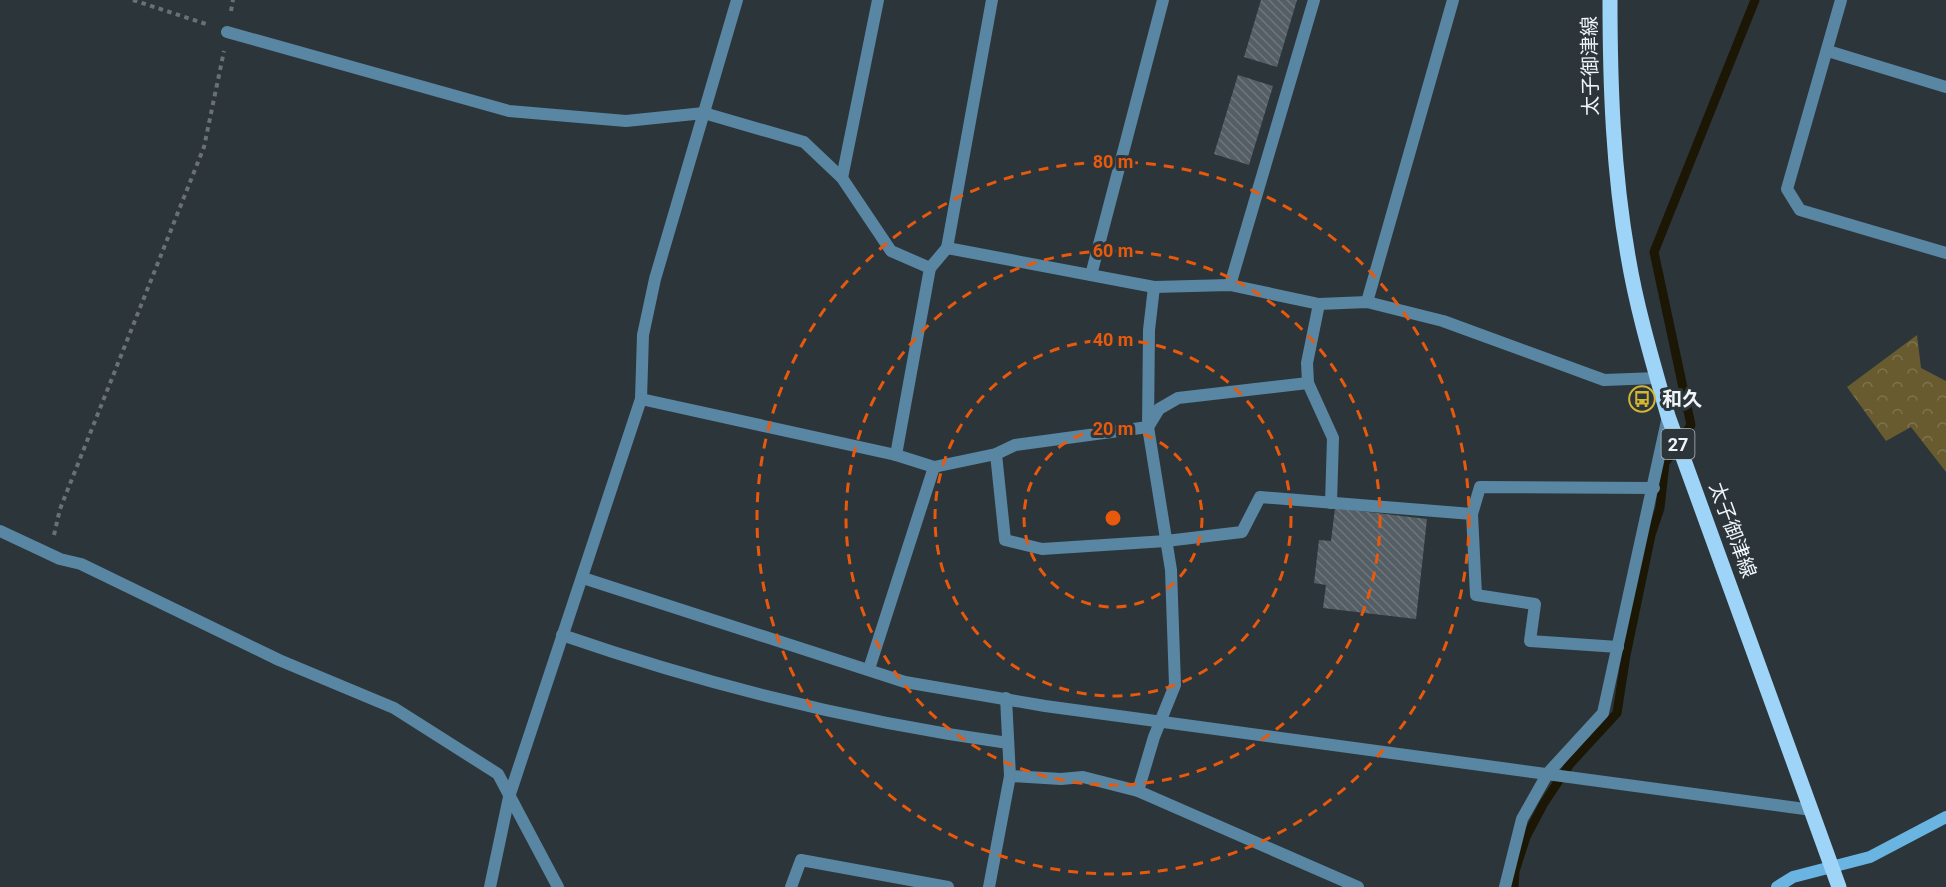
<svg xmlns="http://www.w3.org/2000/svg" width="1946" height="887" viewBox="0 0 1946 887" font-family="Roboto,'Noto Sans JP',sans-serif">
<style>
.forest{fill:url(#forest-crowns)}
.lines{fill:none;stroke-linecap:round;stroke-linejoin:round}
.stream{stroke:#1c1704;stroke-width:9}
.building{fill:url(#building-back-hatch)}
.path{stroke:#697175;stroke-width:4;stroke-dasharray:4.5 4.5;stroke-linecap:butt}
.street{stroke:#5986a2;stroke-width:12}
.secondary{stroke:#6ab4e2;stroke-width:12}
.primary{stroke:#9ed4f7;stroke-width:15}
.ring{fill:none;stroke:#e8590c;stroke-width:3;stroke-dasharray:10 8}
.labels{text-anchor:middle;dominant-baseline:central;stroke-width:6;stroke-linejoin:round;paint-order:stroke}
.shield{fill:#2c353a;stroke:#b4bbbf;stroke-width:1.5}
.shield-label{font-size:18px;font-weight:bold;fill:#eff5f8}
.street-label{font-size:20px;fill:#eff5f8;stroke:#2c353a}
.poi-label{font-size:20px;font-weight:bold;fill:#eff5f8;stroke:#2c353a;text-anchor:start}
.centre{fill:#e8590c;stroke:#2c353a;stroke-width:3}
.ring-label{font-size:18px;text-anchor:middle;font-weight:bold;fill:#e8590c;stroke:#2c353a;stroke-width:6;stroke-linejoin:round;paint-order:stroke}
</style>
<defs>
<pattern id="forest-crowns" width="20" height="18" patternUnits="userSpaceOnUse" patternTransform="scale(1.5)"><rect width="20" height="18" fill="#685b2f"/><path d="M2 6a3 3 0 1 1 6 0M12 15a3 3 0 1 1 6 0" fill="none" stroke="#7e734e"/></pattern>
<pattern id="building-back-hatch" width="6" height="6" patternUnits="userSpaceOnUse" patternTransform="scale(1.5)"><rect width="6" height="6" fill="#545e64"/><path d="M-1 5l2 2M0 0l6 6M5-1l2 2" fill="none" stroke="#6d767b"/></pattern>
</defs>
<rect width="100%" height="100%" fill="#2c353a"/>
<polygon class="forest" points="1917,335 1921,368 1946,381 1946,472 1911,427 1886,441 1847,387"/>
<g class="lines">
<polyline class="stream" points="1514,887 1515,871 1526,837 1544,803 1570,764 1617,713 1626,655 1651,535 1660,508 1665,463 1691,425 1654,252 1755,0"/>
</g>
<g class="building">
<polygon points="1261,0 1297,0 1277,67 1244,57"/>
<polygon points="1238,75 1273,86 1249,165 1214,154"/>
<polygon points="1335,508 1427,519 1416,619 1323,608 1326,585 1314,583 1319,540 1331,541"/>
</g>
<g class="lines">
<g class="path">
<polyline points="133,0 209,25"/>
<polyline points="231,11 233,0"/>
<polyline points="54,535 60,509 204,147 224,51"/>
</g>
<g class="street">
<polyline points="1841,0 1787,189 1800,210 1946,253"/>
<polyline points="227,32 509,111 626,121 704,113 804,142 842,178 891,251 930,268 947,248 1154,287 1230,285 1319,304 1367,302 1443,321 1604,380 1657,378"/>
<polyline points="1828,51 1946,87"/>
<polyline points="842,178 878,0"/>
<polyline points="947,248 992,0"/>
<polyline points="1091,275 1163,0"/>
<polyline points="1230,285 1314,0"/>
<polyline points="1367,302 1453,0"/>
<polyline points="1319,304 1307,363 1308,383 1333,438 1331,503"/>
<polyline points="641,399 896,455 934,467 996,454 1015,445 1148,427 1159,409 1178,398 1308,383"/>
<polyline points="996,454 1005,540 1042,549 1166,541 1242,532 1260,497 1472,514 1480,487 1654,488"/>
<polyline points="896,455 930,268"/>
<polyline points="1472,514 1476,595 1535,604 1530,641 1618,647"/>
<polyline points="0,531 60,559 81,564 279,660 394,708 498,774 558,887"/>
<polyline points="583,578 905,682 1045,706 1812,810"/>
<path d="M562,635C707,685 856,722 1008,743"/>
<polyline points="869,669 934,467"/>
<polyline points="1010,776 1061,779 1083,777 1138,791 1358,887"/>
<polyline points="1138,791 1154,737 1175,685 1171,570 1148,427 1149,330 1154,287"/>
<polyline points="490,887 509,797 641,399 643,335 655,279 737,0"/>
<polyline points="791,887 801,860 948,887"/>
<polyline points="989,887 1010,776 1006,698"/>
<polyline points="1505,887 1522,819 1548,773 1603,713 1668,416"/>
</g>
<polyline class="secondary" points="1777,887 1793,877 1870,857 1946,817"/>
<path class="primary" d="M1610,0C1610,85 1613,171 1628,256C1637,310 1653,363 1668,416L1839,887"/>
</g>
<g class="ring">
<circle cx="1113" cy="518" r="89"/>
<circle cx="1113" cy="518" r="178"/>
<circle cx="1113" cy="518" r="267"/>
<circle cx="1113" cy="518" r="356"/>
</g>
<defs>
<g id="bus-ring" transform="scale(1.35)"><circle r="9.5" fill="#2c353a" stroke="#d5b534" stroke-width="1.5"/><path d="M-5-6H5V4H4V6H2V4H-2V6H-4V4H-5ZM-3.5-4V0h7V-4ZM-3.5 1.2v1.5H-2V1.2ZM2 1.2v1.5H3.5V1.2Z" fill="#d5b534"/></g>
</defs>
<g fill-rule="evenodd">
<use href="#bus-ring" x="1642" y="399"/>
</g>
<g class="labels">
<rect class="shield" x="1661.5" y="429" width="33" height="30" rx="4.5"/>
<g class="shield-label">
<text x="1678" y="444">27</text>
</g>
<g class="street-label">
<text transform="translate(1590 66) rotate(-91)">太子御津線</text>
<text transform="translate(1733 530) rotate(70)">太子御津線</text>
</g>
<g class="poi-label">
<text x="1662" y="399">和久</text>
</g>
</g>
<circle cx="1113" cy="518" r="9" class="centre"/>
<g class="ring-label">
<text x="1113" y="168">80 m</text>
<text x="1113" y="257">60 m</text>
<text x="1113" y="346">40 m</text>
<text x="1113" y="435">20 m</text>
</g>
</svg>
